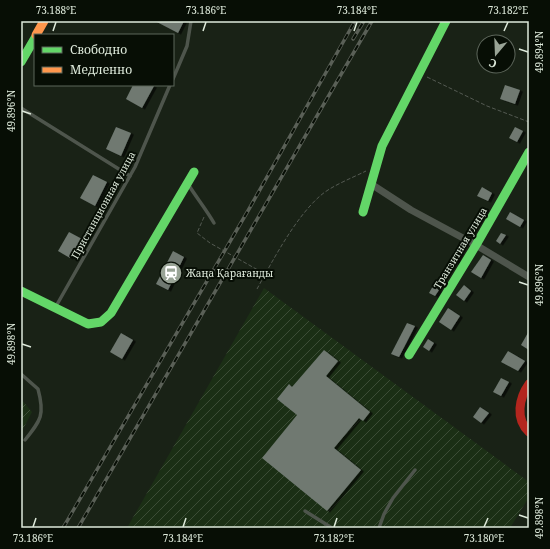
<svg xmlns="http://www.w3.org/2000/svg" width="550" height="549" viewBox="0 0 550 549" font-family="'Noto Serif',serif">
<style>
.industrial{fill:url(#industrial-furrows)}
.building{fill:#6f7971;filter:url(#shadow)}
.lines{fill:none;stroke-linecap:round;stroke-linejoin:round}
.path{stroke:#545a52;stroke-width:1;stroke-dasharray:4 2;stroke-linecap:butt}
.lane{stroke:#4e554c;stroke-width:3.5}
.street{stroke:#4e554c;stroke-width:7}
.fast{stroke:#63d668;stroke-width:9}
.slow{stroke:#ff974d;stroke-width:9}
.jam{stroke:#b3261e;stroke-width:9}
.rail-casing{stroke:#5a6057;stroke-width:3.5}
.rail{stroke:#070e05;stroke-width:2;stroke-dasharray:6;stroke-linecap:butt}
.ticks{fill:none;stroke:#deeadb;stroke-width:1.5}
.labels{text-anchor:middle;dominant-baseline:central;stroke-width:4;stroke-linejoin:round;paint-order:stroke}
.street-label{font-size:10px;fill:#deeadb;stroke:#070e05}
.poi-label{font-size:10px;fill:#deeadb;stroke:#070e05;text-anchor:start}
.neatline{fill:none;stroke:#deeadb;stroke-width:1.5}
.ticks-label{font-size:10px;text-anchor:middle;fill:#deeadb}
</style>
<defs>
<pattern id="industrial-furrows" width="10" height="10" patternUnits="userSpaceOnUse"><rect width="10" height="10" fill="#1b2f15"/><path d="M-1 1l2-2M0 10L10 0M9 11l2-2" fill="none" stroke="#3c4d36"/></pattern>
<filter id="shadow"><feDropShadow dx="3" dy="1.5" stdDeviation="0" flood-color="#0009"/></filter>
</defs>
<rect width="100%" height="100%" fill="#192216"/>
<g class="industrial">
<polygon points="264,288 529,482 529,497 510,528 127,528"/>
<polygon points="21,399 32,412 21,433"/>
</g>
<g class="building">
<polygon points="155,21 184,21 178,33"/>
<polygon points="133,85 151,85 154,86 142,108 126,99"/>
<polygon points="505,85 520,90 515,104 500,99"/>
<polygon points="116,127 131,133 121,156 106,149"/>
<polygon points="515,127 523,131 517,142 509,138"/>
<polygon points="93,175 107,182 95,206 80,198"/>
<polygon points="482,187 492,193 488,201 477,196"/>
<polygon points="510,212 524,220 520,227 506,219"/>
<polygon points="69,232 82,239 70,258 58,251"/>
<polygon points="501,233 506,235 500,244 496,241"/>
<polygon points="455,250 461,252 456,263 450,260"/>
<polygon points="173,251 184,257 168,290 156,284"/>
<polygon points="483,255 491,260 481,278 471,272"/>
<polygon points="464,285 471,291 464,301 456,295"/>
<polygon points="433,286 439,290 435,296 429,293"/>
<polygon points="448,308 460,316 451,330 439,322"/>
<polygon points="407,323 415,326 399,357 391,354"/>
<polygon points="529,331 529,350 521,345"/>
<polygon points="121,333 133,340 122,359 110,352"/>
<polygon points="428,339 434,343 429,351 423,347"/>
<polygon points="324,350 338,361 326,376 370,412 363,421 359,418 334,448 361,470 327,511 262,458 297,415 277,399 289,384 292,387"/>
<polygon points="508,351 525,361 518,371 501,362"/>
<polygon points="501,378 509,382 501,396 493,392"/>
<polygon points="480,407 489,413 481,423 473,417"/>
</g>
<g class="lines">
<g class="path">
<polyline points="427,77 487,106 529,122"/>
<polyline points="204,217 197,233 210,243 265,274"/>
<path d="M257,289C273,260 295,218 320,196C331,186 352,178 366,171"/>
</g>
<g class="lane">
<polyline points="173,79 187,46 191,21"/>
<polyline points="21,108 130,176"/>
<path d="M188,184C196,197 206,209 214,223"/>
<polyline points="55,308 135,167 170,85"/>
<path d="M21,374L38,389C45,415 41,420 25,440"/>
<polyline points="305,511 332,528"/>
<polyline points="379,528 384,514 393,498 415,470"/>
</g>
<polyline class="street" points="371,184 411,210 476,245 529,277"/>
<g class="fast">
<polyline points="21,62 35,38"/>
<polyline points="363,212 382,146 446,21"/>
<polyline points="21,291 88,324 101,322 111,313 194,172"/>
<polyline points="409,355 476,245 529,152"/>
</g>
<polyline class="slow" points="36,35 44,21"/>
<path class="jam" d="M529,384C519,398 515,419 529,432"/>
<g class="rail-casing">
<g id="rail">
<polyline points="353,39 364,21"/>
<polyline points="63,528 249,209 355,21"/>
<polyline points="78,528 372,21"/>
</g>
</g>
<use href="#rail" class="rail"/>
</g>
<path class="ticks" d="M53,31L56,22M203,31L206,22M354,31L357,22M504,31L508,22M519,49L528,52M22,111L31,114M519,282L528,285M22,344L31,347M519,515L528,518M33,527L36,518M183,527L186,518M334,527L337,518M484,527L488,518"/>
<defs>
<g id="station-disc" transform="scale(1.15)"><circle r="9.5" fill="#99a496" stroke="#070e05"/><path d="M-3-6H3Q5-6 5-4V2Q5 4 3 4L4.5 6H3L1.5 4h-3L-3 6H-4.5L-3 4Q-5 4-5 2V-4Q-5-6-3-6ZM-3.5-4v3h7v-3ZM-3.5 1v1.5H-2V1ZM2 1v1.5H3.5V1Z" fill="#fff"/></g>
</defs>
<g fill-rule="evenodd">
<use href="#station-disc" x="171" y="273"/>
</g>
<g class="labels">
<g class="street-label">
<text transform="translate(103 205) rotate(-61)">Пристанционная улица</text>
<text transform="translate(460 248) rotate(-59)">Транзитная улица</text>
</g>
<g class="poi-label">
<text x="186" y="273">Жаңа Қарағанды</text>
</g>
</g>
<rect width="550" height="549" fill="none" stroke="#070e05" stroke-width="44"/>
<rect x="34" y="34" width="140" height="52" fill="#070e05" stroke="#5d665b"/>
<rect x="42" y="47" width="20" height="6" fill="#63d668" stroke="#5d665b"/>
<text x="70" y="54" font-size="12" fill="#deeadb">Свободно</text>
<rect x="42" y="67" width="20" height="6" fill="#ff974d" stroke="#5d665b"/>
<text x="70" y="74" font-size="12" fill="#deeadb">Медленно</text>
<g transform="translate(496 54) rotate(199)"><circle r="19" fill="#070e05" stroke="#5d665b"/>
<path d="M0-3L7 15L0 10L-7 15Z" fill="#99a496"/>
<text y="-6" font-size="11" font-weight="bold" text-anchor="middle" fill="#deeadb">С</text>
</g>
<rect x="22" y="22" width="506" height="505" class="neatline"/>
<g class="ticks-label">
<text x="56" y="14">73.188°E</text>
<text x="206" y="14">73.186°E</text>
<text x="357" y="14">73.184°E</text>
<text x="508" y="14">73.182°E</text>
<text transform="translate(539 52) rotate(-90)" y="4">49.894°N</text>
<text transform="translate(11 111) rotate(-90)" y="4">49.896°N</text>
<text transform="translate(539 285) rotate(-90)" y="4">49.896°N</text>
<text transform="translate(11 344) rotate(-90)" y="4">49.898°N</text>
<text transform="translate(539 518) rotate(-90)" y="4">49.898°N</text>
<text x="33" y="542">73.186°E</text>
<text x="183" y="542">73.184°E</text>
<text x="334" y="542">73.182°E</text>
<text x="484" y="542">73.180°E</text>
</g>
</svg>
